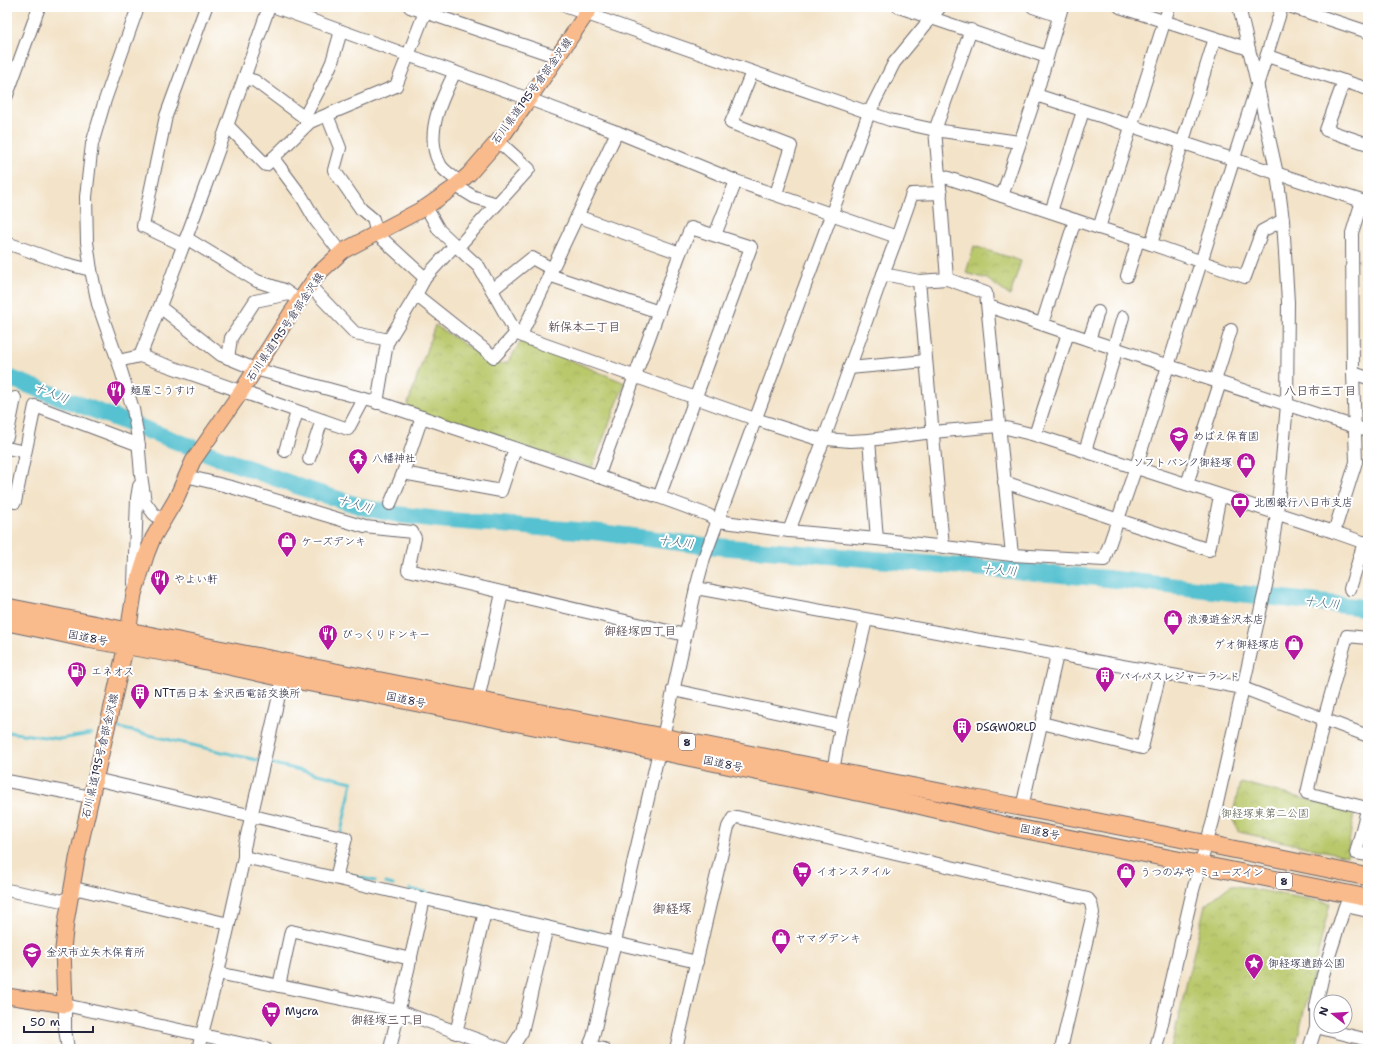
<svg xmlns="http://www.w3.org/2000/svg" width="1375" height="1056" viewBox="0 0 1375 1056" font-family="'Shantell Sans','Klee One',sans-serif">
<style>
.park{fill:url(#park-crowns);stroke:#6e7553}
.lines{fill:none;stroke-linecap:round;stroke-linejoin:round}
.stream{stroke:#56c1d0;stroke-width:3}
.river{stroke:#56c1d0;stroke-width:17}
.minor-casing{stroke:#6b666c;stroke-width:14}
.major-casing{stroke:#6b666c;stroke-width:17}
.highway-casing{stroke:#6b666c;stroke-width:19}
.minor{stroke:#fff;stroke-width:12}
.major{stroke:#fabb8c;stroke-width:15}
.highway{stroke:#fabb8c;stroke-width:17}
.labels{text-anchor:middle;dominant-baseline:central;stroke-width:4;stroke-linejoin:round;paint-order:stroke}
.shield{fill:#fff;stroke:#646476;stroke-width:1}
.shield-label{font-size:10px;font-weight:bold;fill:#22223b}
.street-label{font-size:11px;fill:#22223b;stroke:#fff}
.poi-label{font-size:11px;fill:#22223b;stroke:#fff;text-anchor:start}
.park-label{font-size:11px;fill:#575c4c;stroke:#fff}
.neighbourhood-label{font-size:12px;font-weight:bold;fill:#5c4e54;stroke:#fff}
.water-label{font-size:12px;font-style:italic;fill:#376277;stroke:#fff}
.quarter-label{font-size:13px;font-weight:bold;fill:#5c4e54;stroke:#fff}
</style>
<defs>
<pattern id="park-crowns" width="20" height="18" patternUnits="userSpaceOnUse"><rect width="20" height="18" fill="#b9c86b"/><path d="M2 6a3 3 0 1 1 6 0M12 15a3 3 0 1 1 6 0" fill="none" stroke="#9fac5e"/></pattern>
</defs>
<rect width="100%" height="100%" fill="#fff"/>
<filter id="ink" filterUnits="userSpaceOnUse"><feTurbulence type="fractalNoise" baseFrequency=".025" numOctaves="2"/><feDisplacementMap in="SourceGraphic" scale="8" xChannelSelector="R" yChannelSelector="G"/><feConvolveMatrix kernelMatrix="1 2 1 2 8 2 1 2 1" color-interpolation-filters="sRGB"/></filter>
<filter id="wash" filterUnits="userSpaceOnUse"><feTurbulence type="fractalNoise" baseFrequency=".012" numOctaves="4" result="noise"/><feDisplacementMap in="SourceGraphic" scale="16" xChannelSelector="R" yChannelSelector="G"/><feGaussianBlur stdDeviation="0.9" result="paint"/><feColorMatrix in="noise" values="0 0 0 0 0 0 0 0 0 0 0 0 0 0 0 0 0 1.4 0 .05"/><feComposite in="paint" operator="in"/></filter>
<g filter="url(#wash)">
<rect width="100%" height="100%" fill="#f3e3c8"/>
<g class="park">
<polygon points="974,246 1021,261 1010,296 987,279 966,273"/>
<polygon points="435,325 494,364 507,363 522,340 625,383 592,468 406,409"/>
<polygon points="1240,782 1354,812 1347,856 1239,832 1232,818"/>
<polygon points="1231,885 1330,903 1295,1049 1171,1049 1205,905"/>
</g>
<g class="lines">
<g class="stream">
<polyline points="119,728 261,761"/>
<polyline points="7,732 60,739 91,734"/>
<polyline points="269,763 352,782 341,832"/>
<polyline points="334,860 339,841"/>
<polyline points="343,874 375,881"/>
<polyline points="386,883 393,885"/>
<polyline points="410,889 428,893"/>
<polyline points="430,894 517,914"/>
<polyline points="544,920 595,932"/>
</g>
<polyline class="river" points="7,377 231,462 303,488 366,508 401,515 443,520 597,532 699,545 1102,578 1368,608"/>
</g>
</g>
<g filter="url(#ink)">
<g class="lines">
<g class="minor-casing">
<g id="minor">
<polyline points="138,7 105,100 92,144 86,197 87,242 91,270 98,304 118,361 133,409 138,439 141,475 145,502 153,513 163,522"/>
<polyline points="275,7 529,99 617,132 736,181 897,237 883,274"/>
<polyline points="410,7 558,57"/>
<polyline points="567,7 890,120 935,130 1019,142"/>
<polyline points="899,7 1047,57"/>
<polyline points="940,7 894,63 869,113 704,558 696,588 1243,688 1368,736"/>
<polyline points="1033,7 1059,16"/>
<polyline points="1062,7 1036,95 1002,196 1099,228"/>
<polyline points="1120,7 1249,49"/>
<polyline points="1169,7 1099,228 1151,244 1245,277 1262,231 1283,220"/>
<polyline points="1292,7 1368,32"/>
<polyline points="1267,56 1368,89"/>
<path d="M455,72C441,100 423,136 441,166C445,172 454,177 459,182"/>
<polyline points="752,72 731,123 791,146 776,194"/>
<polyline points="244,78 255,81 309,121"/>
<polyline points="1344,81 1326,130 1368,144"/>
<polyline points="7,95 39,7"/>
<polyline points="1036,95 1368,203"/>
<polyline points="327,115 340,148 334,170 361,209 373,219 377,234 425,278"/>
<polyline points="304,118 322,84 332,62 341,31"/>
<polyline points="228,126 266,165 310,122 396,86 425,12"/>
<polyline points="273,158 302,197 316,221 341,253"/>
<polyline points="939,175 935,130 971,30"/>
<polyline points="456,186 474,197 497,204"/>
<polyline points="1051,212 1083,111"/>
<polyline points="577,216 680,253"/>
<polyline points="715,235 736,181"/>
<polyline points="897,237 912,194 941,193"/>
<polyline points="186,238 257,281 284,290 300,301"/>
<polyline points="7,243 63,263 91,270"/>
<polyline points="1151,244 1215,38"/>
<polyline points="183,245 143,226 166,116 206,7"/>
<polyline points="455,245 479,267 516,333"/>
<polyline points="458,247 529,169 498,141"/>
<polyline points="549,275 659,312"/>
<polyline points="1127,276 1138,240"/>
<polyline points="947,279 986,293 1012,555"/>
<polyline points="919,281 943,546"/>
<polyline points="310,286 355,333 389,340"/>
<polyline points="492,290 532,258 552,269"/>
<polyline points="416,295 425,278 455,245 439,230 426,207"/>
<polyline points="988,306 1068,333 1368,431"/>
<polyline points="160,307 221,355 255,369 383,404 659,497 708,515 718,521 789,531 877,539 1012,555 1104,560 1136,467 1282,7"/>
<polyline points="1042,324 1075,220"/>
<polyline points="521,335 617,132"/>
<polyline points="1089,340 1098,312"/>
<polyline points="1114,347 1123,317"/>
<polyline points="140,356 348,429 364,399"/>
<polyline points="228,358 231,338 255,301 289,294"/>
<path d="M118,361L140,356C187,241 228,124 269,7"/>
<polyline points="849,368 926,361"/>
<polyline points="1353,373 1352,233 1362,201"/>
<polyline points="1215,381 1231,330"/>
<polyline points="377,403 387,343 416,295 494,357 516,333 529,339 755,419 815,438 850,441 869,440 933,432 998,426 1035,435 1334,532 1356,462 1353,373 1368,378"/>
<polyline points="1035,435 1068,333"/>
<polyline points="7,437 15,398"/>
<polyline points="869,440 877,539"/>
<polyline points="7,448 25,452"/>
<polyline points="285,451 297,412"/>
<polyline points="1085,451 1117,348"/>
<polyline points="309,459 322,420"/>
<polyline points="403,473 501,491 515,449"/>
<polyline points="186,476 231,487 365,527 412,532 415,538 408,570 685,635"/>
<polyline points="598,477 680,253 691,228 751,247 659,497"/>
<polyline points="1004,482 1209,550 1220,496"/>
<polyline points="1187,484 1220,383"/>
<polyline points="7,500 15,502 35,406 139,445"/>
<polyline points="390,504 403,473 422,417"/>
<polyline points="789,531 824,439 883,274 919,281 947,279 939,175 1002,196"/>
<polyline points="1334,532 1368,544"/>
<polyline points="134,584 137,498 139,486"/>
<polyline points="1350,589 1364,542"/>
<polyline points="673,690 841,726"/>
<polyline points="478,700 502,593"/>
<polyline points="1042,723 1142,748 1160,673"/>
<polyline points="663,737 696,588"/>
<polyline points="833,771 841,726 866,620"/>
<polyline points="95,779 346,838 336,878"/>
<polyline points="7,781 91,797"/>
<polyline points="1368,806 1356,853 1368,855"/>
<polyline points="1022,807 1057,655"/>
<polyline points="1367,808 1307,793 1324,719 1347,636 1368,638"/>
<polyline points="244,857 244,848 283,678"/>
<polyline points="7,890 63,901 78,889 229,924"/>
<polyline points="218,973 399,1011 503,1049"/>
<polyline points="279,986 291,931 411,959"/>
<polyline points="1316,1027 1368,1040"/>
<polyline points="456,1033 485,912"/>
<polyline points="590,1046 604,1049"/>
<polyline points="68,1049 65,1029 65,1005 266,1049"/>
<polyline points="198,1049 218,973 244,857 697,962"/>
<polyline points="390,1049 424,899"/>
<polyline points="511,1049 522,1032 547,927"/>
<polyline points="588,1049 593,1037 659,751"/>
<polyline points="676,1049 728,827 733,818 737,817 1088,899 1091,903 1093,913 1061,1049"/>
<polyline points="1156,1049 1193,890 1213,821 1267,581 1277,514 1287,405 1288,302 1283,220 1277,174 1257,83 1239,7"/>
<polyline points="1309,1049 1316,1027 1316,1006 1323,975 1345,906 1368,911"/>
</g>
</g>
<g class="major-casing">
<polyline id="major" points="7,996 65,1005 63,949 66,922 77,859 126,645 134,594 147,553 153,538 176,499 193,461 241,392 291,313 318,274 343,251 426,207 452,189 469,174 504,134 529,99 591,7"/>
</g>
<g class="highway-casing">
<g id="highway">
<path d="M7,607L970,798C1103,821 1236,850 1368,877"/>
<polyline points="7,622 51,631 87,639 175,654 283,678 373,694 659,751 901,801 1007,826 1368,898"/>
</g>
</g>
<use href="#minor" class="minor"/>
<use href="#major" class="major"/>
<use href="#highway" class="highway"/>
</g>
</g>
<defs>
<g id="restaurant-pin" transform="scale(1)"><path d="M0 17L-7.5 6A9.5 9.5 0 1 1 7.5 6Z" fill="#b5179e" stroke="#fff"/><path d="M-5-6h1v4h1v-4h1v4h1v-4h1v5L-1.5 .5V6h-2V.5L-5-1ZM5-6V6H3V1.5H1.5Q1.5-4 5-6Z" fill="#fff"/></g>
<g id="school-pin" transform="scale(1)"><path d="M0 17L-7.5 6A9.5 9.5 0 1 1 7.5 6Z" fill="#b5179e" stroke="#fff"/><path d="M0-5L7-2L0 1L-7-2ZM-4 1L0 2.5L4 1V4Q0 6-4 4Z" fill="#fff"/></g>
<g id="temple-pin" transform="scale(1)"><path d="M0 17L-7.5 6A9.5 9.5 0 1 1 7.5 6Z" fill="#b5179e" stroke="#fff"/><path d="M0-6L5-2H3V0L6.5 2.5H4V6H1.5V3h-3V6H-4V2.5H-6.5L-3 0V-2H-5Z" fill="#fff"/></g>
<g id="shop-pin" transform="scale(1)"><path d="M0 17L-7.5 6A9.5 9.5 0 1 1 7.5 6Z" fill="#b5179e" stroke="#fff"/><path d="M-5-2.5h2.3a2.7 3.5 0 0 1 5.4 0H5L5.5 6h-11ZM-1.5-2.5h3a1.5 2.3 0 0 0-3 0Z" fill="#fff"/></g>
<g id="bank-pin" transform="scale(1)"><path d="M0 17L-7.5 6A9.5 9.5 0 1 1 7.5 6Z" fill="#b5179e" stroke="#fff"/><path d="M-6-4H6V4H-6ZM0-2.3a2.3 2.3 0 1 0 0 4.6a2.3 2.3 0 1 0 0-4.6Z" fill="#fff"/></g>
<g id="fuel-pin" transform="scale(1)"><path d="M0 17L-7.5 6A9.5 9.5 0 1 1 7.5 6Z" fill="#b5179e" stroke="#fff"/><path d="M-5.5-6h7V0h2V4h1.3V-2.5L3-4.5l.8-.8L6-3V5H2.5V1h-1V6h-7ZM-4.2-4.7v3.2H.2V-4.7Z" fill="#fff"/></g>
<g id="building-pin" transform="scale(1)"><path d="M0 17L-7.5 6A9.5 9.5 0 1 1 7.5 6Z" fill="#b5179e" stroke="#fff"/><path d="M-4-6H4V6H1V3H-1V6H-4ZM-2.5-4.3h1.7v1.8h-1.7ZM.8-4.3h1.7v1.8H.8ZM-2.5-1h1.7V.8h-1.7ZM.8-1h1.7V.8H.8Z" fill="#fff"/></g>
<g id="supermarket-pin" transform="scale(1)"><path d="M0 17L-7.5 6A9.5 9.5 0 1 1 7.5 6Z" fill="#b5179e" stroke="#fff"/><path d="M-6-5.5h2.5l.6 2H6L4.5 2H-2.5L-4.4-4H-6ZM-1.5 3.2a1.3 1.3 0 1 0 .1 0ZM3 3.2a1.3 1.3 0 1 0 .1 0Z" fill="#fff"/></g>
<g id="sight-pin" transform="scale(1)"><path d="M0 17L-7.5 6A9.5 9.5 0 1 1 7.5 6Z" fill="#b5179e" stroke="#fff"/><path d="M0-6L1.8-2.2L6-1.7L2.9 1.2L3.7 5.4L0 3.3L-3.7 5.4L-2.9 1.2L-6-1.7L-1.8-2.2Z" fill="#fff"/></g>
</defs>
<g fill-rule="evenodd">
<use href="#restaurant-pin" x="116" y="390"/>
<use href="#school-pin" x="1179" y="436"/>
<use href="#temple-pin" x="358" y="458"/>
<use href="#shop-pin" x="1246" y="462"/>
<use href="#bank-pin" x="1240" y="502"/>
<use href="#shop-pin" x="287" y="541"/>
<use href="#restaurant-pin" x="160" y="579"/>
<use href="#shop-pin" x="1173" y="619"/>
<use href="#restaurant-pin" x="328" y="634"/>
<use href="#shop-pin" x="1294" y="644"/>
<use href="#fuel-pin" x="77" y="671"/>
<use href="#building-pin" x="1105" y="676"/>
<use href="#building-pin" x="140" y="693"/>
<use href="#building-pin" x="962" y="727"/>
<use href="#supermarket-pin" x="802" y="871"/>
<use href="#shop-pin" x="1126" y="872"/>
<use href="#shop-pin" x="781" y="938"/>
<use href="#school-pin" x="32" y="952"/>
<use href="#sight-pin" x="1254" y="963"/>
<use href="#supermarket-pin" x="271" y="1011"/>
</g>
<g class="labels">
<g class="shield">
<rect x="679" y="734" width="16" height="16" rx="3"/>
<rect x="1276" y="873" width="16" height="16" rx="3"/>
</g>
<g class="shield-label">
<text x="687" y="742">8</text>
<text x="1284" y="881">8</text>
</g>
<g class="street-label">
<text transform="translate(532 91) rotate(-54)">石川県道195号倉部金沢線</text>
<text transform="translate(285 327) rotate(-56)">石川県道195号倉部金沢線</text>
<text transform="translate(88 638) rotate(11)">国道8号</text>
<text transform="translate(406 700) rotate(12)">国道8号</text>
<text transform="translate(100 756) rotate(-77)">石川県道195号倉部金沢線</text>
<text transform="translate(723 764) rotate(12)">国道8号</text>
<text transform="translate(1040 832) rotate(11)">国道8号</text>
</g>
<g class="poi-label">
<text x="130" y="390">麺屋こうすけ</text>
<text x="1193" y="436">めばえ保育園</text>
<text x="372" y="458">八幡神社</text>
<text x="1232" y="462" text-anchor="end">ソフトバンク御経塚</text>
<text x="1254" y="502">北國銀行八日市支店</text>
<text x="301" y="541">ケーズデンキ</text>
<text x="174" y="579">やよい軒</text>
<text x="1187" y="619">浪漫遊金沢本店</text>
<text x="342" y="634">びっくりドンキー</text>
<text x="1280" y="644" text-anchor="end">ゲオ御経塚店</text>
<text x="91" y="671">エネオス</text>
<text x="1119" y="676">バイパスレジャーランド</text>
<text x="154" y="693">NTT西日本 金沢西電話交換所</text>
<text x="976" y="727">DSGWORLD</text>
<text x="816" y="871">イオンスタイル</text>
<text x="1140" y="872">うつのみや ミューズイン</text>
<text x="795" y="938">ヤマダデンキ</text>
<text x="46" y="952">金沢市立矢木保育所</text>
<text x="1268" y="963">御経塚遺跡公園</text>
<text x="285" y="1011">Mycra</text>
</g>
<g class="park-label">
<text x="1265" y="813">御経塚東第二公園</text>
</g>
<g class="neighbourhood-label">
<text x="584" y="327">新保本二丁目</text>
<text x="1320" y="391">八日市三丁目</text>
<text x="640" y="631">御経塚四丁目</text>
<text x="387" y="1020">御経塚三丁目</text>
</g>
<g class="water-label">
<text transform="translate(51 393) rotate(21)">十人川</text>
<text transform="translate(355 504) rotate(16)">十人川</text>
<text transform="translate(676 542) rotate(7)">十人川</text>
<text transform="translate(999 570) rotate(5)">十人川</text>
<text transform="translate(1322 603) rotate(6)">十人川</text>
</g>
<g class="quarter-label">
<text x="672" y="908">御経塚</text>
</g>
</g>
<rect width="1375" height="1056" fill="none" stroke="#fff" stroke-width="24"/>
<g transform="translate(1333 1014) rotate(287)"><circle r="19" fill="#ffffff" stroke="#a7a7b1"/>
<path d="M0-3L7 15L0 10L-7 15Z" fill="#b5179e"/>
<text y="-6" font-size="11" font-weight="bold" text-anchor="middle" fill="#22223b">N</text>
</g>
<path d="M24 1026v6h69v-6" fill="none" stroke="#22223b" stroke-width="2"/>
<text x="30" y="1026" font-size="12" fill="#22223b" stroke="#ffffff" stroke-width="3" paint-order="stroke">50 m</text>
</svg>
